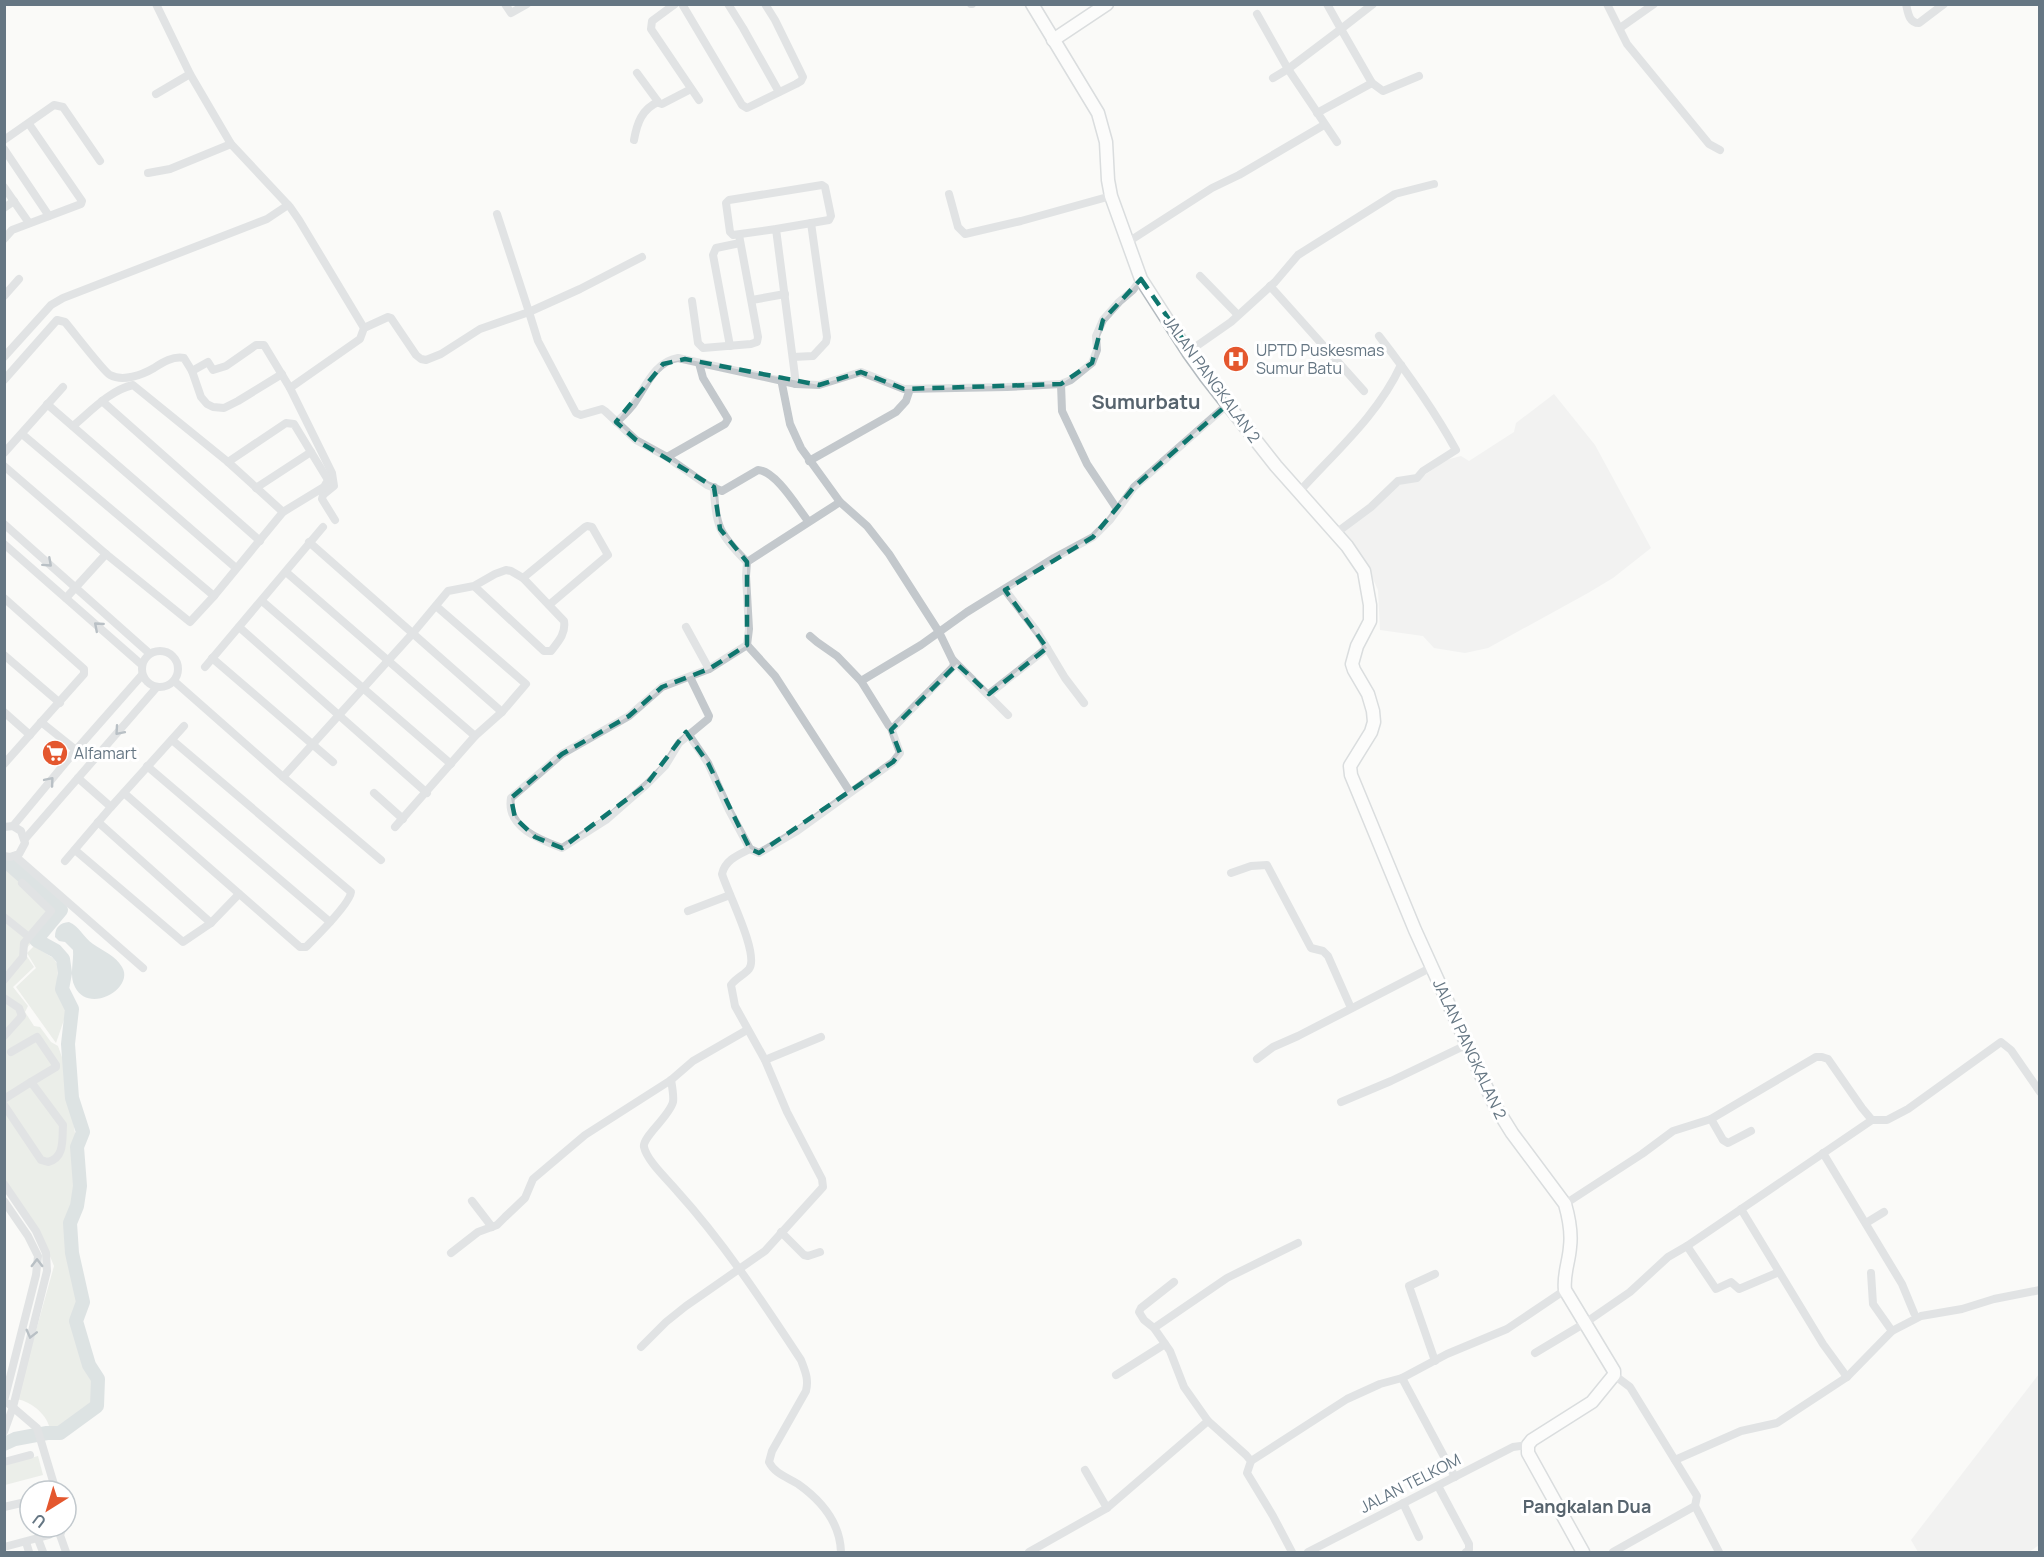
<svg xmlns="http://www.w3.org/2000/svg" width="2044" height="1557" viewBox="0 0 2044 1557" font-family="Manrope,sans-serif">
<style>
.built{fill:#e8e9e9}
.green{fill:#dadfd7}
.water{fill:#bbc7cb}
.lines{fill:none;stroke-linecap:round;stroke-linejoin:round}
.river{stroke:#bbc7cb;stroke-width:14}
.secondary-casing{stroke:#b3babf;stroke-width:15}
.street{stroke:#c3c8cc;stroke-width:8}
.secondary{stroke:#fff;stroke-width:12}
.oneway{stroke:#6a7a87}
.marked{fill:none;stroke:#0f766e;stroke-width:4.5;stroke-dasharray:12 8;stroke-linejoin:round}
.labels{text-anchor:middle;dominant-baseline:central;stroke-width:6;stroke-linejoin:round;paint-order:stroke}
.poi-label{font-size:16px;fill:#657683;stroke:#fff;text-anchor:start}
.street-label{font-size:16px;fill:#657683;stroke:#fff}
.neighbourhood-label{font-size:18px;font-weight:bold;fill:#57646e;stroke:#fff}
.quarter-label{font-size:20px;font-weight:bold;fill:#57646e;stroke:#fff}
</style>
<rect width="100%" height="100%" fill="#fafaf8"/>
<g class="built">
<polygon points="1554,394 1595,445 1651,548 1613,578 1588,593 1488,648 1465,653 1434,648 1423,636 1380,630 1378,590 1368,568 1342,530 1401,483 1419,479 1446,460 1461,456 1469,461 1514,432 1516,423"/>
<polygon points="2039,1374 2039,1545 2029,1552 1918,1552 1911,1540"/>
</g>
<g class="green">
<path d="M4,867H8L55,911L24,952L34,967L13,987L28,1006L25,1012L34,1026L40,1027L51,1042L58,1046L63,1060L75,1133V1199L67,1224L70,1262L81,1300L73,1321L85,1367L95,1380V1405L59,1431L50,1430C48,1415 32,1402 17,1399L54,1266L41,1234L5,1179Z"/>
<polygon points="34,946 53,958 58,965 57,994 67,1011 56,1043 16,987 36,968 27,953"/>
<polygon points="38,1456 43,1475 5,1485 4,1465"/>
</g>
<path class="water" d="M69,922C80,927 83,937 93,944C103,951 116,956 122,967C135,988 89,1015 75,987C69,976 74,962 73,950L65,942L59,941L55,937C55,927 60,923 69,922Z"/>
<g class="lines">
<polyline class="river" points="4,1444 15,1439 47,1433 60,1433 97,1406 98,1379 89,1365 76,1321 83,1302 72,1253 70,1223 77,1206 80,1186 77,1147 83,1132 72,1098 68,1044 72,1009 62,989 65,973 63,959 56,951 36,940 61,910 10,865"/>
<g class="secondary-casing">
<g id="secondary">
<path d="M1032,4L1098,113L1106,142L1108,180L1111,196L1141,279L1188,352L1206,377L1276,466L1347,546L1364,571L1370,605V621L1357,646L1352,664L1354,670L1368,694L1373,711L1374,722L1371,732L1350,766L1351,775L1415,930L1494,1104L1512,1133L1565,1204C1569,1218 1572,1232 1570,1247C1569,1262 1563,1275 1565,1290L1614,1371V1375L1592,1402L1532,1440L1528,1445V1453L1583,1552"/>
<polyline points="1053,40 1107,4"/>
</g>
</g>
<g class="street">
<polyline points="156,4 190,74 231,144 290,207 299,220 364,328 360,339 290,388"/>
<polyline points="505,4 511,13 527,4"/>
<polyline points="675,4 652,21 651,29 699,100"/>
<polyline points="682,4 742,105 747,108 796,84 801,81 803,77 775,20 765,4"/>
<polyline points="728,4 743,28 779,92"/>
<polyline points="971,4 972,4"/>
<polyline points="1373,4 1341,29 1372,83 1383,91 1419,76"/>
<polyline points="1607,4 1627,44 1709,144 1720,150"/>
<path d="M1906,4C1908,13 1909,23 1919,23L1944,4"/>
<polyline points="1257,14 1288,69 1337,142"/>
<polyline points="1620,28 1654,4"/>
<polyline points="637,73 659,103 662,104 691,89"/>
<polyline points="1273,78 1288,69 1341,29 1327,4"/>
<polyline points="156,94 190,74"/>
<polyline points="1317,113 1372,83"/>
<polyline points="4,140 54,105 63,107 100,161"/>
<path d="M634,140C637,123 642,109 658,102"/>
<polyline points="4,149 49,216"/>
<polyline points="148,173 170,169 231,144"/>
<polyline points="4,187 29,223"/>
<polyline points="949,194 958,227 965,234 1021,221 1111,196"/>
<polyline points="4,208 14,201"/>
<polyline points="497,214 529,312 580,289 642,257"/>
<polyline points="776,229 733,235 730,232 726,203 729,200 822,185 825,187 831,216 829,220 776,229 796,384"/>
<polyline points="4,239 12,230 81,204 82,201 29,124"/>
<polyline points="1128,242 1212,188 1239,175 1324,125"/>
<polyline points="1200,276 1238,315"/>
<polyline points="1270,286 1364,391"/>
<polyline points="4,296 19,279"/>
<polyline points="752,300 785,294"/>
<polyline points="692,301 698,343 703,348 751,344 757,342 758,337 739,235"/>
<path d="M364,328L388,317L391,318L416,355L421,359L426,360L441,354L480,329L529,312L538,341L576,413L581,415L602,409L605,411L636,440L667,457L707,485L722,491L758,470C776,471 797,507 808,521"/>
<polyline points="730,346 713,255 716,248 740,243"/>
<polyline points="1188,352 1231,322 1275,282 1298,255 1395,194 1434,184"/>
<polyline points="4,357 51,305 63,298 267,219 288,205"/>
<polyline points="793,357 813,356 826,342 827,337 811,223"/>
<polyline points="192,371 208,362 213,370 226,366 256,345 264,345 290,388 332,473 334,486 323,495 322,499 335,520"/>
<polyline points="781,379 790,424 801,448 840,502"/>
<path d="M4,380L57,320L65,322C72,330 104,372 110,375C123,382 142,375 154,368C163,362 173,356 184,358L192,371L201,397L207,404L213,407L224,408L238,401L282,374"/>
<polyline points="1061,384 1062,411 1087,464 1117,509"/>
<polyline points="102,401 260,541"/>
<polyline points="47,404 236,568"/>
<path d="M616,422C623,417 628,411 633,405C646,387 654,362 678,358L796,384L819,385L861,372L904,389L1007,387L1061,384L1071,380L1092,363L1097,350L1096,336L1103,320L1119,302L1133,290L1141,279"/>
<path d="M73,426C90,412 110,390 133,385L228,462L283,512"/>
<polyline points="22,434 214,596"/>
<polyline points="4,453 63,387"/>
<polyline points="667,457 725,424 728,419 703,378 699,363"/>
<polyline points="809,461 896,412 906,401 910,389"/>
<polyline points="4,466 106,554 190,622 214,596 283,512 324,487 328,480 294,424 286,423 228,462"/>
<path d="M714,487C715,526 720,535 747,562"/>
<polyline points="256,488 311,452"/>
<path d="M1299,492C1335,452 1378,415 1401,365"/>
<polyline points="4,524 149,653"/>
<path d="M1336,533L1371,507L1398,481L1417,478L1423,471L1456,450C1434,410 1407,372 1379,336"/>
<polyline points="309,542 502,712"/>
<polyline points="4,544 142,665"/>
<polyline points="286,572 475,736"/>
<polyline points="523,578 585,527 587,526 592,527 608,555 549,605"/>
<polyline points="1005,590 1038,633 1065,678 1084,703"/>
<polyline points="4,598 84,669 84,674 4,764"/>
<polyline points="66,598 106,554"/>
<polyline points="262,601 451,764"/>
<polyline points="239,627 427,793"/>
<polyline points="686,627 709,669"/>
<polyline points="810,636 817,642 837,656 861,681"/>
<polyline points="747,645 749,629 746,576 747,562 840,502 867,526 889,554 939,632 954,663 953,667 893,728 889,726 861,681 921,645 967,612 1054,558 1093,537 1110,520 1134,487 1228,404"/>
<polyline points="747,645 775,676 850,792"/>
<circle cx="160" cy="669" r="18"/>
<polyline points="4,655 60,703"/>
<polyline points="212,658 333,762"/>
<polyline points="953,660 1008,715"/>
<polyline points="205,667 323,527"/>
<path d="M690,677L709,716L708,719L679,743L665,766L646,785L606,820L562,848C540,840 506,827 511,798L562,754L629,716L662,687L709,669L747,645"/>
<polyline points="174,681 283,777 381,860"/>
<polyline points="989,694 1047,648"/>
<polyline points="4,712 30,735"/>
<polyline points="41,722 76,750"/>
<polyline points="689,735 708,763 729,810 750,849 759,853 797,831 893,762 900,753 891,728"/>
<polyline points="147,766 330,922"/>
<path d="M283,777L413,633L448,591L474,586L495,574L506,570L511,571L523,578L564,621C566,634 558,642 551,651H544L474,586"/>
<path d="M124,793L300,947H306C316,937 350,904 351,892L172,740"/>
<polyline points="374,793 403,819"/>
<polyline points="111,807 184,726"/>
<polyline points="98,822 211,923"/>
<polyline points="13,826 76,750 142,675"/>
<polyline points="4,827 13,826 21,831 25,843 19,854 10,857 4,856"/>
<polyline points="395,827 475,736 502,712 526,684 436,606"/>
<polyline points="25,839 157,687"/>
<polyline points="75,850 183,942 211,923 239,894"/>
<polyline points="15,856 143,968"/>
<polyline points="65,861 111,807 78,778"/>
<polyline points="1231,873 1251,866 1267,865 1311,948 1323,951 1328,956 1351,1008"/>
<polyline points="688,911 730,895"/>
<polyline points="4,917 29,937"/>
<polyline points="4,980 23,957 24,943 51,911 22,883"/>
<polyline points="4,998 19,1008 22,1016 4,1036"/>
<polyline points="1257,1059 1273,1047 1298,1036 1432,967"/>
<polyline points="765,1060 821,1037"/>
<path d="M671,1080C672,1086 674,1096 673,1102C669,1117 642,1137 644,1147C647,1161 668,1180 677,1191C724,1243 762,1301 801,1360C805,1371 809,1379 806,1391L772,1451L769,1462C775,1474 787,1477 798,1484C822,1501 840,1522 841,1552"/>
<polyline points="4,1099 31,1082"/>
<polyline points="1341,1102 1391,1081 1466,1045"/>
<path d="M4,1105L41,1160L48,1162C65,1158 62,1139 63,1125L31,1082L56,1067V1065L37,1037L11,1052"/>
<polyline points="1711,1119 1816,1057 1822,1057 1828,1059 1862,1108 1872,1120 1887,1120 1908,1109 2001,1042 2011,1050 2040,1092"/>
<polyline points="1823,1153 1902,1284 1914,1313"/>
<polyline points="4,1184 36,1231 46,1253 47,1271 13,1407 4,1432"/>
<polyline points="4,1201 28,1236 38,1256 36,1275 4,1401"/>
<polyline points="472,1201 492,1227"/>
<polyline points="1565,1204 1642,1154 1673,1131 1711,1119 1723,1140 1728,1143 1751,1131"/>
<polyline points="1741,1209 1823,1344 1847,1377"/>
<polyline points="1866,1223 1884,1212"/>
<polyline points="781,1232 804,1255 808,1256 820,1252"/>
<polyline points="1687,1246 1716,1289 1731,1282 1739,1289 1779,1272"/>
<polyline points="451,1253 478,1232 497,1225 505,1217 525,1198 533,1179 585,1135 671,1080 693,1061 747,1030"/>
<polyline points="1871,1273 1873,1304 1892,1331"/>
<polyline points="1154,1328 1144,1320 1139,1312 1141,1308 1174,1282"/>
<path d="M641,1347L666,1322L686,1306L765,1251L823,1187L822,1179L787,1112L765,1060L735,1006L731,985C736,978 744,975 749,969C760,955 727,891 722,874C725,860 738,855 750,849"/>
<polyline points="1535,1353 1585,1323 1630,1292 1668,1257 1687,1246 1872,1120"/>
<polyline points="1435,1361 1409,1286 1435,1274"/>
<polyline points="1116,1375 1165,1344"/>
<polyline points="1402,1378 1455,1477"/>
<polyline points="9,1404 37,1428 56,1491"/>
<polyline points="1208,1421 1184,1387 1170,1351 1154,1328 1227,1278 1298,1243"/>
<polyline points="1675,1460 1741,1431 1777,1423 1847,1377 1892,1331 1921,1316 1962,1309 1994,1299 2040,1290"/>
<polyline points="1251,1461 1347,1399 1380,1384 1402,1378 1447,1354 1507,1329 1565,1290"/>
<polyline points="4,1462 30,1455"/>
<polyline points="1085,1470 1107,1508"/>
<polyline points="1438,1486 1469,1544 1469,1550 1466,1552"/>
<polyline points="1403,1503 1419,1537"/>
<polyline points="1695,1506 1719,1552"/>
<polyline points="4,1507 30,1501"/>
<polyline points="63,1527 60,1535 66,1552"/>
<polyline points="38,1539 43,1552"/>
<polyline points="26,1542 29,1552"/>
<polyline points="4,1547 49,1535 52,1527"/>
<polyline points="1029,1552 1107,1508 1208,1421 1246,1455 1251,1461 1247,1473 1273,1516 1292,1552"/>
<polyline points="1308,1552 1513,1447 1528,1445"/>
<polyline points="1613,1552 1695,1506 1697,1496 1630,1387 1614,1375"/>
</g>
<use href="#secondary" class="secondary"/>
</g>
<defs><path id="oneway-chevron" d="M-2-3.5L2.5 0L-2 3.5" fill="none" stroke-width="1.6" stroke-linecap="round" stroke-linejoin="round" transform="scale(1.5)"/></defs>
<g class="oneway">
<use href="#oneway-chevron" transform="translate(48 563) rotate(42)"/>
<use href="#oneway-chevron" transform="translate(98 626) rotate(-139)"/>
<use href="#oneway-chevron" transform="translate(119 731) rotate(131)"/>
<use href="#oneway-chevron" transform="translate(50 781) rotate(-50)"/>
<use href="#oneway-chevron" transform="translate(37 1263) rotate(-90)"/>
<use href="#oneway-chevron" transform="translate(31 1334) rotate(104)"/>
</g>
<path d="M0 0H2044V1557H0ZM1141,279L1228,404L1134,487L1093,537L1005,590L1047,648L989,694L957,664L891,730L900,753L893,762L759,853L750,849L708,763L686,732L646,785L562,848L535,837L515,818L511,798L562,754L629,716L662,687L709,669L747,645V562L720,529L714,487L636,440L616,422L663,364L685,359L819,385L861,372L904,389L1061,384L1092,363L1103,320Z" fill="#fafaf8" fill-opacity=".55" fill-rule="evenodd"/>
<path class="marked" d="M1141,279L1228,404L1134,487L1093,537L1005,590L1047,648L989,694L957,664L891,730L900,753L893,762L759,853L750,849L708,763L686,732L646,785L562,848L535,837L515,818L511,798L562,754L629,716L662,687L709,669L747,645V562L720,529L714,487L636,440L616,422L663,364L685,359L819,385L861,372L904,389L1061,384L1092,363L1103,320Z"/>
<defs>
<g id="hospital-disc" transform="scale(1.35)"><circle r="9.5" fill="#e4572e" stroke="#fff"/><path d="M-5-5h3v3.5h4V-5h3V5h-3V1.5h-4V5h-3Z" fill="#fff"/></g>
<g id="supermarket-disc" transform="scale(1.35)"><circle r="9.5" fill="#e4572e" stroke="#fff"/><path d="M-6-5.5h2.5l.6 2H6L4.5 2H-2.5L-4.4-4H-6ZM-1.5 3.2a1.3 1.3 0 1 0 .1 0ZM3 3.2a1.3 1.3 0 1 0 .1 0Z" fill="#fff"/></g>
</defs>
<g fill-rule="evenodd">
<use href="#hospital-disc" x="1236" y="359"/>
<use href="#supermarket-disc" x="55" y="753"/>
</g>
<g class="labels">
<g class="poi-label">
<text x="1256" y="350">UPTD Puskesmas<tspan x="1256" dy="18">Sumur Batu</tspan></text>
<text x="74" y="753">Alfamart</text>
</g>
<g class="street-label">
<text transform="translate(1212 379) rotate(54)">JALAN PANGKALAN 2</text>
<text transform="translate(1470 1049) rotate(65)">JALAN PANGKALAN 2</text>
<text transform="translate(1410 1483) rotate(-27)">JALAN TELKOM</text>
</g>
<g class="neighbourhood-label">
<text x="1587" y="1506">Pangkalan Dua</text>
</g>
<g class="quarter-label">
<text x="1146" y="401">Sumurbatu</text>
</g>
</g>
<rect width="2044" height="1557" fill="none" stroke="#657683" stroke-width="12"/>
<g transform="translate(48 1509) rotate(217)"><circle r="28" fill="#ffffff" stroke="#c1c8cd" stroke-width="1.5"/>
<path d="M0-4.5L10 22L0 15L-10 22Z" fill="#e4572e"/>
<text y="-9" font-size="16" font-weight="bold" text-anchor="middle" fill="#657683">U</text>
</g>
</svg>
